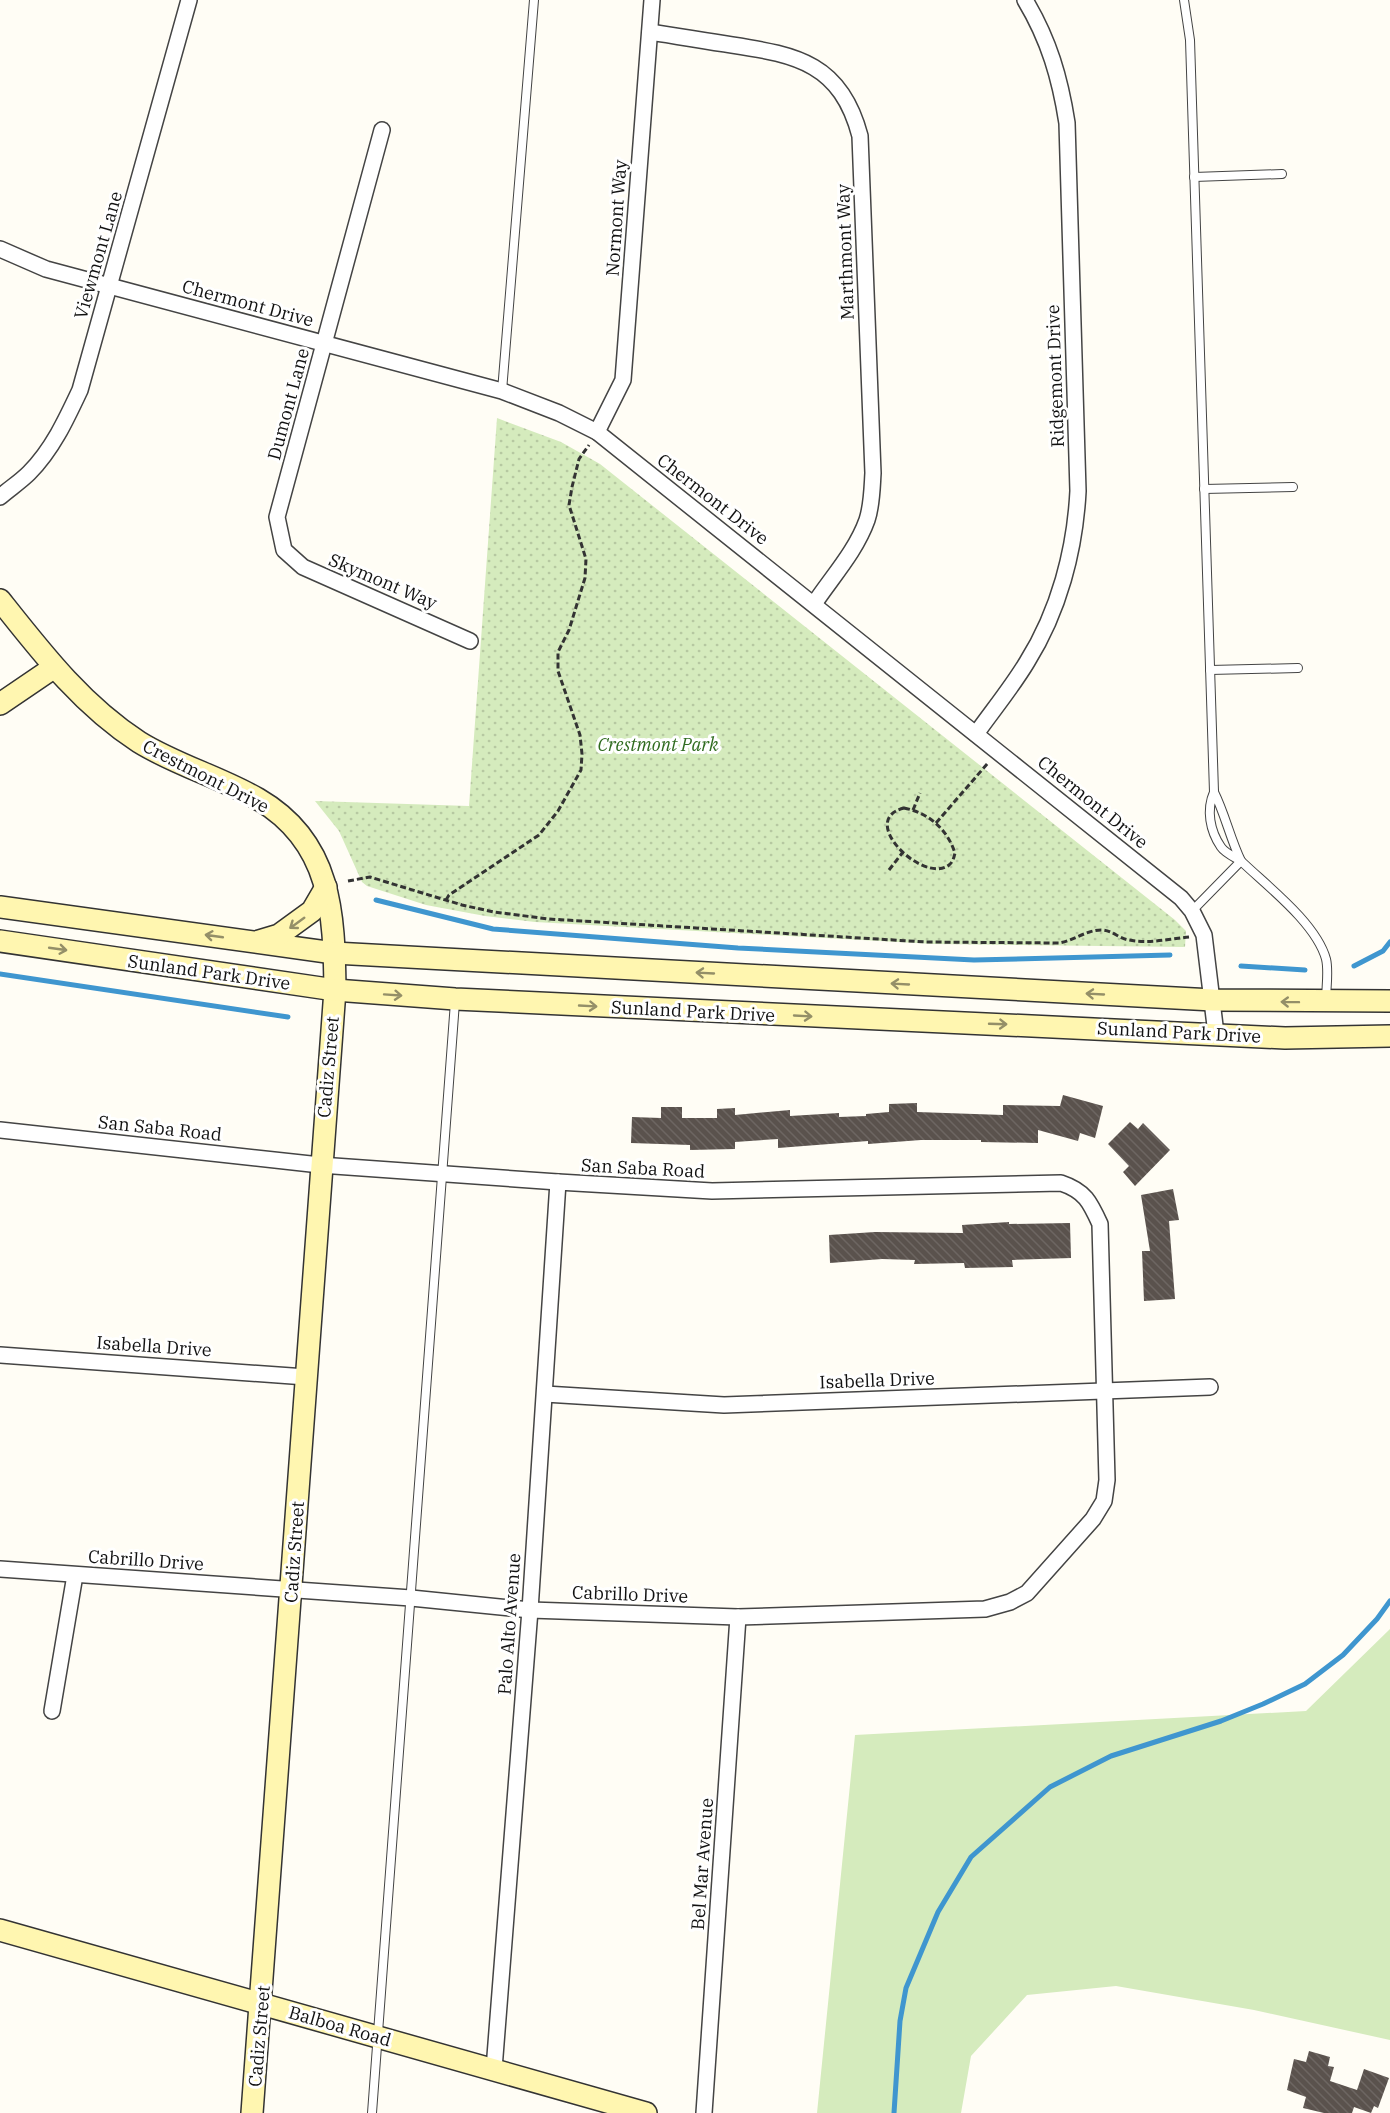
<svg xmlns="http://www.w3.org/2000/svg" width="1390" height="2113" viewBox="0 0 1390 2113" font-family="'IBM Plex Serif',serif">
<style>
.grass{fill:#d5ebbd}
.park{fill:url(#park-dots)}
.lines{fill:none;stroke-linecap:round;stroke-linejoin:round}
.stream{stroke:#3f96cf;stroke-width:5}
.building{fill:url(#building-back-hatch)}
.lane-casing{stroke:#444;stroke-width:10}
.street-casing{stroke:#444;stroke-width:18}
.secondary-casing{stroke:#333;stroke-width:24}
.path{stroke:#333;stroke-width:3;stroke-dasharray:6 3;stroke-linecap:butt}
.lane{stroke:#fff;stroke-width:8}
.street{stroke:#fff;stroke-width:15}
.secondary{stroke:#fff6b0;stroke-width:21}
.oneway{stroke:#948f68}
.labels{text-anchor:middle;dominant-baseline:central;stroke-width:6;stroke-linejoin:round;paint-order:stroke}
.street-label{font-size:18px;fill:#111;stroke:#fff}
.park-label{font-size:18px;font-style:italic;fill:#2f6b1f;stroke:#fff}
</style>
<defs>
<pattern id="park-dots" width="8" height="8" patternUnits="userSpaceOnUse" patternTransform="scale(1.5)"><rect width="8" height="8" fill="#d5ebbd"/><path d="M2 2h.1M6 6h.1" fill="none" stroke="#b6c8a1" stroke-width="1.8" stroke-linecap="round"/></pattern>
<pattern id="building-back-hatch" width="6" height="6" patternUnits="userSpaceOnUse" patternTransform="scale(1.5)"><rect width="6" height="6" fill="#5a524d"/><path d="M-1 5l2 2M0 0l6 6M5-1l2 2" fill="none" stroke="#6d6662"/></pattern>
</defs>
<rect width="100%" height="100%" fill="#fffdf5"/>
<polygon class="grass" points="1390,1629 1390,2040 1254,2010 1116,1986 1027,1995 971,2056 961,2113 817,2113 855,1735 1306,1711"/>
<polygon class="park" points="497,418 561,442 600,464 1175,920 1186,931 1185,947 934,944 535,922 485,916 426,905 367,886 362,882 339,831 315,801 469,806"/>
<g class="lines">
<g class="stream">
<polyline points="376,900 493,929 738,948 974,960 1170,955"/>
<polyline points="1241,966 1305,970"/>
<polyline points="1354,966 1383,951 1390,942"/>
<polyline points="0,974 288,1017"/>
<polyline points="894,2113 900,2021 906,1988 938,1912 971,1857 1050,1787 1111,1756 1221,1721 1263,1704 1305,1684 1343,1655 1377,1619 1390,1601"/>
</g>
</g>
<g class="building">
<polygon points="1063,1095 1103,1106 1095,1138 1080,1133 1078,1141 1038,1130 1038,1143 981,1142 981,1140 921,1140 868,1144 868,1141 778,1148 778,1139 735,1142 735,1149 690,1150 690,1145 631,1143 632,1117 661,1118 661,1107 682,1107 682,1118 717,1118 717,1109 735,1108 735,1115 790,1110 790,1116 839,1113 839,1117 866,1116 866,1114 889,1112 889,1104 917,1103 917,1112 1003,1115 1003,1105 1060,1106"/>
<polygon points="1130,1122 1138,1129 1143,1123 1170,1150 1135,1186 1123,1172 1129,1166 1108,1144"/>
<polygon points="1173,1189 1179,1220 1169,1221 1175,1299 1144,1301 1142,1251 1150,1251 1141,1195"/>
<polygon points="1009,1222 1009,1224 1070,1223 1071,1258 1012,1260 1013,1267 965,1268 964,1263 914,1264 915,1260 882,1259 830,1263 829,1235 875,1232 963,1233 962,1225"/>
<polygon points="1309,2051 1330,2057 1328,2066 1334,2067 1330,2081 1357,2090 1364,2069 1389,2078 1378,2108 1374,2106 1371,2113 1354,2107 1352,2113 1324,2113 1303,2108 1306,2097 1287,2090 1294,2059 1306,2062"/>
</g>
<g class="lines">
<g class="lane-casing">
<g id="lane">
<polyline points="1184,0 1190,40 1214,792"/>
<polyline points="1194,177 1282,174"/>
<polyline points="502,391 534,0"/>
<polyline points="1204,489 1293,487"/>
<polyline points="1210,670 1298,668"/>
<path d="M1214,792C1225,814 1230,838 1241,861C1234,857 1225,853 1221,847C1210,831 1206,810 1214,792Z"/>
<path d="M1192,911L1241,861C1267,886 1316,923 1326,959C1329,971 1326,988 1326,1001"/>
<polyline points="372,2113 455,1002"/>
</g>
</g>
<g class="street-casing">
<g id="street">
<path d="M650,32C677,36 705,41 732,45C798,55 841,64 860,136L873,473C872,489 872,505 867,520C856,551 832,577 814,604"/>
<polyline points="382,130 277,517 284,550 303,567 470,641"/>
<polyline points="0,249 46,269 502,391 559,413 597,432 1181,898 1192,911 1204,935 1216,1034"/>
<polyline points="597,432 623,380 652,0"/>
<path d="M0,497C9,489 20,482 29,473C52,450 66,420 80,390L189,0"/>
<path d="M976,734C993,710 1012,687 1027,662C1059,611 1075,550 1078,491L1067,123C1060,78 1049,40 1025,0"/>
<path d="M0,1130L320,1165L558,1182L712,1191L1061,1183C1085,1191 1090,1202 1100,1224L1107,1480L1104,1501L1093,1519L1027,1593L1010,1602L985,1609L738,1617L530,1610L411,1598L0,1569"/>
<polyline points="0,1355 306,1377"/>
<polyline points="545,1394 724,1405 1210,1387"/>
<polyline points="52,1711 75,1575"/>
<polyline points="494,2069 530,1610 558,1182"/>
<polyline points="704,2113 738,1617"/>
</g>
</g>
<g class="secondary-casing">
<g id="secondary">
<path d="M0,600C42,653 82,705 139,742C176,765 220,777 258,799C332,842 334,913 335,990L252,2113"/>
<polyline points="0,704 53,668"/>
<polyline points="0,907 334,953 1213,1000 1390,1001"/>
<polyline points="0,941 335,990 455,999 1285,1038 1390,1036"/>
<polyline points="259,941 279,935 312,911 326,887"/>
<polyline points="0,1930 646,2113"/>
</g>
</g>
<g class="path">
<path d="M904,808C929,813 947,829 955,853C954,857 953,862 949,865C924,885 856,820 904,808Z"/>
<polyline points="913,810 920,793"/>
<polyline points="936,823 988,763"/>
<polyline points="889,870 903,852"/>
<path d="M348,881L370,877L462,905L494,912L549,919L926,942L1059,943C1073,941 1088,929 1103,930C1113,931 1120,939 1129,940C1148,944 1169,939 1189,937"/>
<polyline points="446,900 449,895 539,835 558,811 581,770 582,754 580,735 558,671 558,652 569,630 585,578 586,559 569,505 572,487 579,459 589,445"/>
</g>
<use href="#lane" class="lane"/>
<use href="#street" class="street"/>
<use href="#secondary" class="secondary"/>
</g>
<defs><path id="oneway-shaft" d="M-6 0H5M1.5-3L5.5 0L1.5 3" fill="none" stroke-width="1.6" stroke-linecap="round" stroke-linejoin="round" transform="scale(1.5)"/></defs>
<g class="oneway">
<use href="#oneway-shaft" transform="translate(297 923) rotate(144)"/>
<use href="#oneway-shaft" transform="translate(214 936) rotate(-172)"/>
<use href="#oneway-shaft" transform="translate(58 949) rotate(8)"/>
<use href="#oneway-shaft" transform="translate(705 973) rotate(-177)"/>
<use href="#oneway-shaft" transform="translate(900 984) rotate(-177)"/>
<use href="#oneway-shaft" transform="translate(1095 994) rotate(-177)"/>
<use href="#oneway-shaft" transform="translate(393 995) rotate(4)"/>
<use href="#oneway-shaft" transform="translate(1290 1002) rotate(-179)"/>
<use href="#oneway-shaft" transform="translate(588 1006) rotate(3)"/>
<use href="#oneway-shaft" transform="translate(803 1016) rotate(3)"/>
<use href="#oneway-shaft" transform="translate(998 1024) rotate(2)"/>
</g>
<g class="labels">
<g class="street-label">
<text transform="translate(616 218) rotate(-86)">Normont Way</text>
<text transform="translate(845 252) rotate(-92)">Marthmont Way</text>
<text transform="translate(98 255) rotate(-74)">Viewmont Lane</text>
<text transform="translate(248 303) rotate(15)">Chermont Drive</text>
<text transform="translate(1055 376) rotate(-92)">Ridgemont Drive</text>
<text transform="translate(288 404) rotate(-75)">Dumont Lane</text>
<text transform="translate(713 499) rotate(38)">Chermont Drive</text>
<text transform="translate(383 581) rotate(23)">Skymont Way</text>
<text transform="translate(206 776) rotate(27)">Crestmont Drive</text>
<text transform="translate(1093 802) rotate(39)">Chermont Drive</text>
<text transform="translate(209 972) rotate(8)">Sunland Park Drive</text>
<text transform="translate(693 1011) rotate(3)">Sunland Park Drive</text>
<text transform="translate(1179 1032) rotate(3)">Sunland Park Drive</text>
<text transform="translate(328 1067) rotate(-85)">Cadiz Street</text>
<text transform="translate(160 1128) rotate(6)">San Saba Road</text>
<text transform="translate(643 1168) rotate(3)">San Saba Road</text>
<text transform="translate(154 1346) rotate(4)">Isabella Drive</text>
<text transform="translate(877 1380) rotate(-2)">Isabella Drive</text>
<text transform="translate(294 1552) rotate(-86)">Cadiz Street</text>
<text transform="translate(146 1560) rotate(4)">Cabrillo Drive</text>
<text transform="translate(630 1594) rotate(2)">Cabrillo Drive</text>
<text transform="translate(509 1624) rotate(-86)">Palo Alto Avenue</text>
<text transform="translate(702 1864) rotate(-86)">Bel Mar Avenue</text>
<text transform="translate(340 2026) rotate(16)">Balboa Road</text>
<text transform="translate(259 2036) rotate(-85)">Cadiz Street</text>
</g>
<g class="park-label">
<text x="658" y="744">Crestmont Park</text>
</g>
</g>
</svg>
